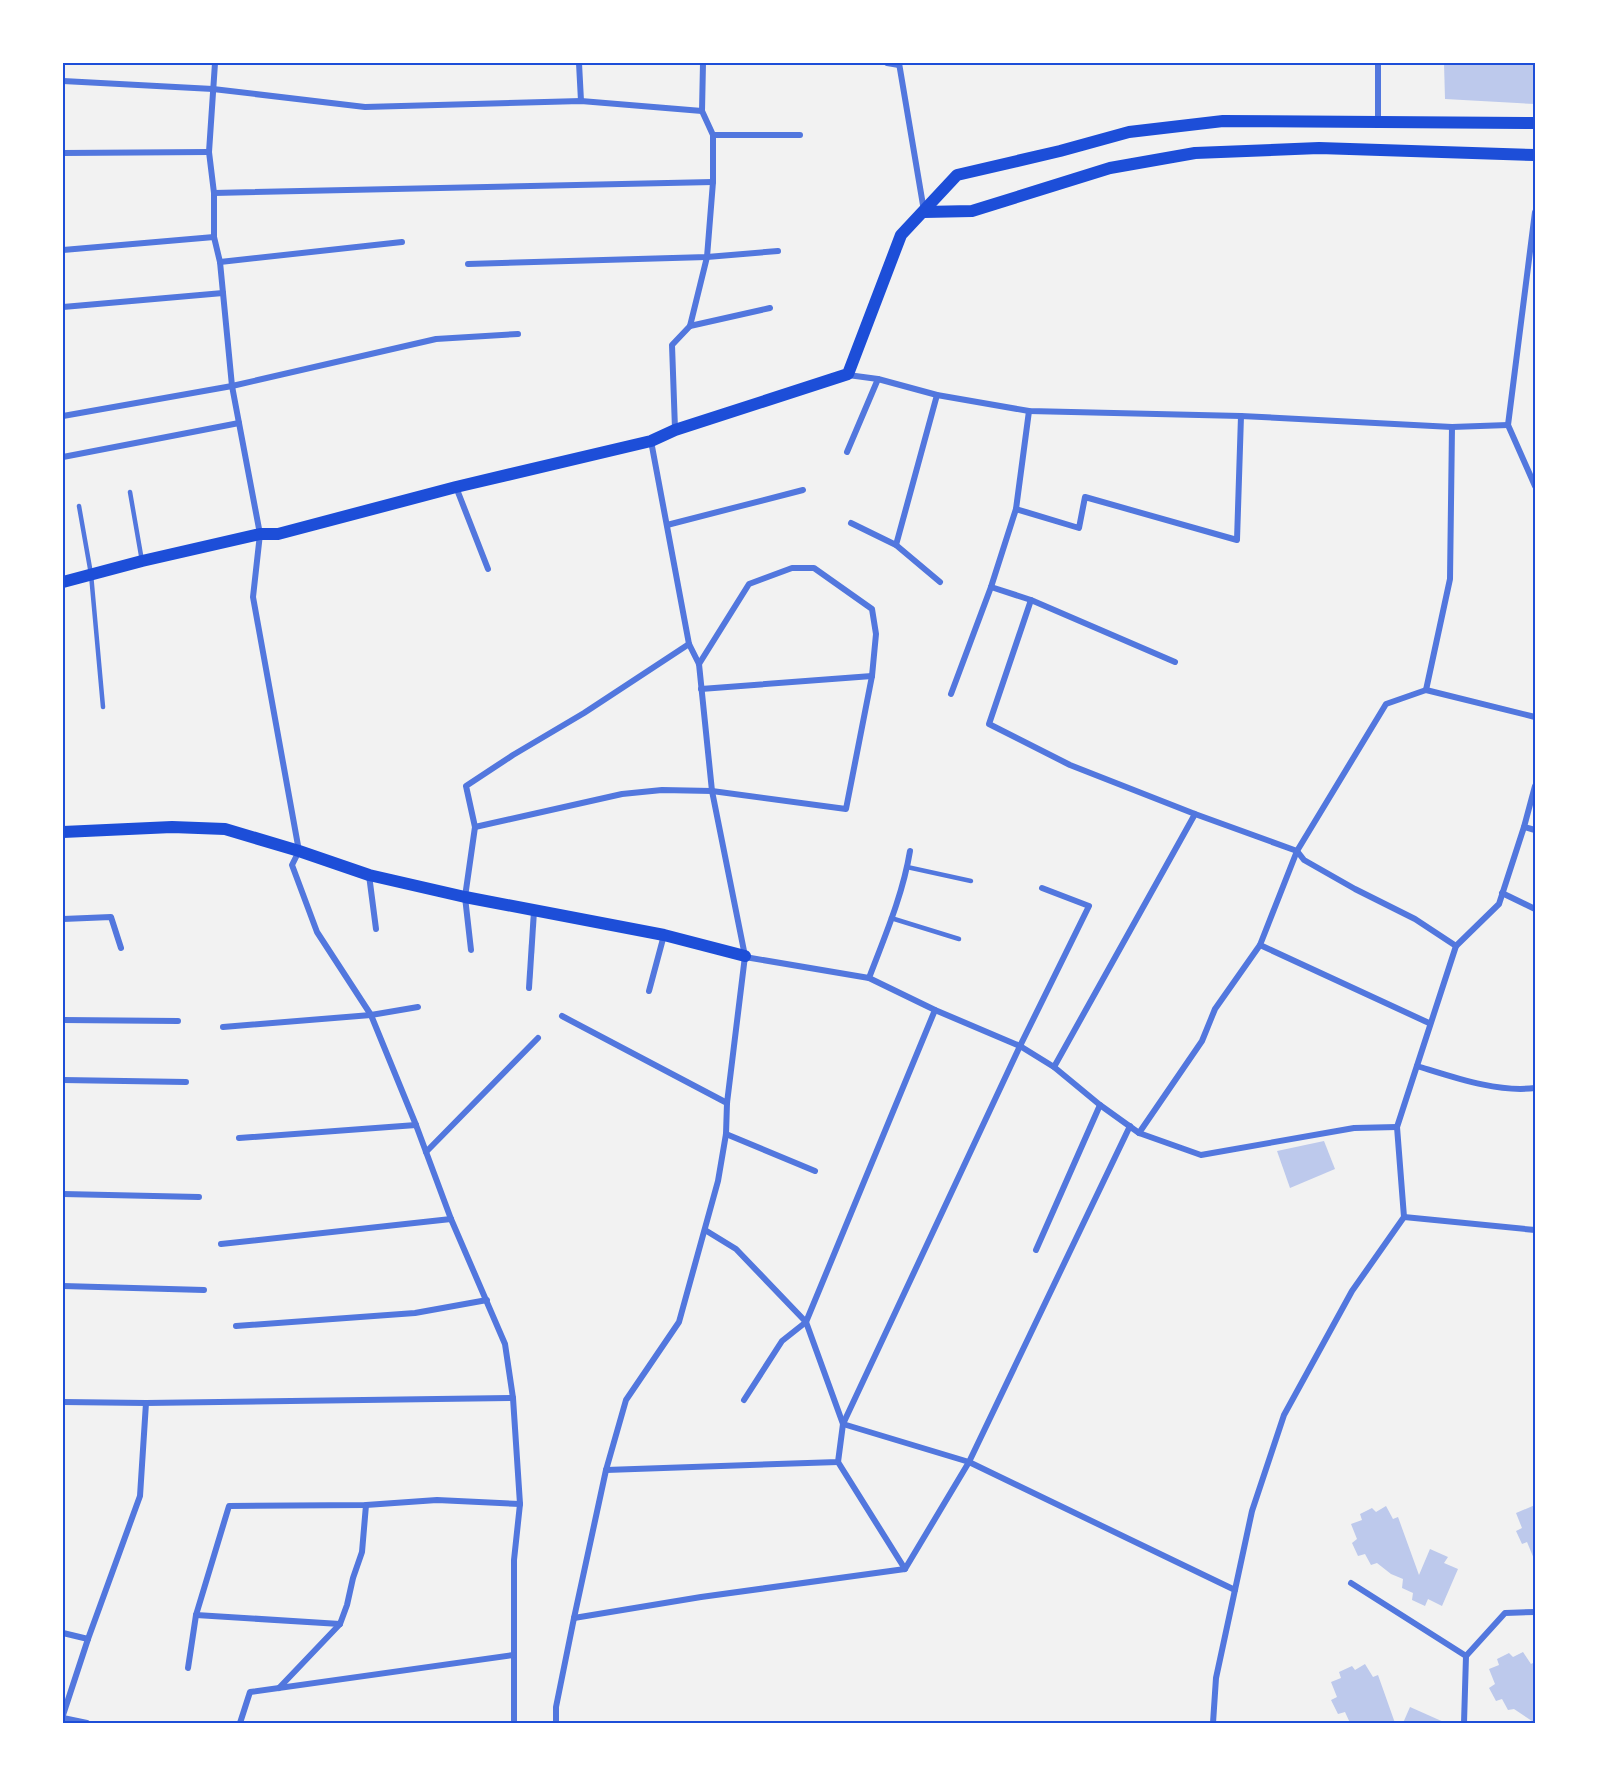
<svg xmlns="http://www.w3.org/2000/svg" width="1598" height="1786" viewBox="0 0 1598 1786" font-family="Poppins,sans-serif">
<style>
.building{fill:#bdc9ec}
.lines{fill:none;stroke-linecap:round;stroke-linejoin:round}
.service{stroke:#5277de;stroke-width:4.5}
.minor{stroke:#5277de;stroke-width:6}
.secondary{stroke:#1d4ed8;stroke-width:12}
.neatline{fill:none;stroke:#1d4ed8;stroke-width:2}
</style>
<rect width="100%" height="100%" fill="#f2f2f2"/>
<g class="building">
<polygon points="1444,63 1535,63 1535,104 1445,99"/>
<polygon points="1324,1141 1335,1169 1290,1188 1277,1151"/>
<polygon points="1535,1505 1535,1559 1534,1559 1527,1542 1522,1544 1516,1531 1522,1528 1516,1513"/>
<polygon points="1386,1506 1393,1519 1398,1517 1419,1575 1430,1549 1448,1557 1444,1563 1458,1569 1442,1606 1428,1599 1425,1606 1412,1600 1413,1593 1402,1588 1403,1579 1391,1574 1377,1563 1371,1565 1365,1554 1358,1556 1352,1543 1357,1539 1351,1524 1362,1520 1360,1514 1372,1508 1376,1512"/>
<polygon points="1523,1652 1531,1664 1535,1662 1535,1723 1514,1709 1508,1710 1502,1699 1496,1701 1489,1688 1495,1684 1489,1669 1499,1665 1497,1659 1509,1653 1513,1657"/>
<polygon points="1365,1664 1373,1677 1378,1675 1395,1723 1350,1723 1345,1712 1338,1714 1331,1700 1337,1697 1331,1682 1341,1678 1339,1672 1352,1666 1355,1670"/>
<polygon points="1410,1707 1446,1723 1403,1723"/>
</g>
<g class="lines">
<g class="service">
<polyline points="130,492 142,561"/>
<polyline points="79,506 91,574 103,707"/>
<polyline points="907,867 971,881"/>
<polyline points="891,918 959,939"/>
</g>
<g class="minor">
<polyline points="215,63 209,152 214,193 214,237 220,262 232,386 260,534 253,597 299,851 292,865 317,932 371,1015 416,1125 451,1219 505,1344 513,1398 520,1504 514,1560 514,1723"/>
<polyline points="579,63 581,101"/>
<polyline points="887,63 899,65"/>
<polyline points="899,63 924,211"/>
<polyline points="1378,63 1378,122"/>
<polyline points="63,81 213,89 365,107 581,101 702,111"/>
<polyline points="713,135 800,135"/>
<polyline points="63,153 209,152"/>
<polyline points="214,193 713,182"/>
<polyline points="1535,212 1508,425 1535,486"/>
<polyline points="63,250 214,237"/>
<polyline points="220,262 402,242"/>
<polyline points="468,264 707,257 778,251"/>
<polyline points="63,307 223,293"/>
<polyline points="690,326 770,308"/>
<polyline points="848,375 878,379 937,395 1029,411 1241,416 1452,427 1508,425"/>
<polyline points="63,416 232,386 436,339 518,334"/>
<polyline points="675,429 672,345 690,326 707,257 713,182 713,135 702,111 703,63"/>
<polyline points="847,452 878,379"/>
<polyline points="63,457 239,423"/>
<polyline points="456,487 488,569"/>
<polyline points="1016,509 1079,528 1085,497 1237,540 1241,416"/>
<polyline points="851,523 896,545 940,582"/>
<polyline points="667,525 803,490"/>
<polyline points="896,545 937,395"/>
<polyline points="991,587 1031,600 1175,662"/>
<polyline points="1031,600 989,724 1070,765 1195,814 1297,851 1304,860 1355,889 1415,919 1456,946"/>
<polyline points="701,689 872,676"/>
<polyline points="1426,690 1450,579 1452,427"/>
<polyline points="1426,690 1535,717"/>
<polyline points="951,694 991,587 1016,509 1029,411"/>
<polyline points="475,827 622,794 662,790 712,791 846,809 872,676 876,634 872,609 814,568 792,568 749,584 699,664"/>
<polyline points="1524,827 1535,830"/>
<polyline points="369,875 376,929"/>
<polyline points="1502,893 1535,909"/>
<polyline points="63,919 111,917 121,948"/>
<polyline points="1260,945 1429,1023"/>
<polyline points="471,950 465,897 475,827 466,786 513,755 584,713 689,644"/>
<polyline points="745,957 869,978 935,1010 1020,1046 1054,1067 1100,1105 1139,1133 1201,1155 1354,1128 1397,1127"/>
<path d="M869,978C885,936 903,894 910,851"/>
<polyline points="529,988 534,911"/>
<polyline points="649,991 664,935"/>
<polyline points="562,1016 727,1103"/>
<polyline points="63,1020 178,1021"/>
<polyline points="223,1027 371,1015 418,1007"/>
<path d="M1417,1066C1453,1077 1498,1093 1535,1088"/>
<polyline points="1054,1067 1195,814"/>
<polyline points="63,1080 186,1082"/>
<polyline points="1139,1133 1202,1041 1215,1009 1260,945 1297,851 1386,704 1426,690"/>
<polyline points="726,1134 815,1171"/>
<polyline points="239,1138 416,1125"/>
<polyline points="426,1152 538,1038"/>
<polyline points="63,1194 199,1197"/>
<polyline points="1404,1217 1535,1230"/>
<polyline points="705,1230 736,1249 806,1322 843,1424"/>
<polyline points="221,1244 451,1219"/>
<polyline points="1036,1250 1100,1105"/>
<polyline points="63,1286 204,1290"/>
<polyline points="236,1326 415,1313 487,1300"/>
<polyline points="744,1400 782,1341 806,1322 935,1010"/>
<polyline points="63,1402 146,1403 513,1398"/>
<polyline points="843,1424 969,1462 1235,1590"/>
<polyline points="838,1462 905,1569"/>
<polyline points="606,1470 838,1462 843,1424 1020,1046 1089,906 1042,888"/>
<polyline points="1351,1583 1466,1656"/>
<polyline points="196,1615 340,1624"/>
<polyline points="574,1618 701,1597 905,1569 969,1462 1130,1126"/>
<polyline points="63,1633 88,1639"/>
<polyline points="188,1668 196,1615 229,1506 366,1505 437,1500 520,1504"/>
<polyline points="279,1688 340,1624 347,1605 353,1578 362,1552 366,1505"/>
<polyline points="63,1715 88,1639 140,1496 146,1403"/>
<polyline points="63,1718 87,1723"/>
<polyline points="240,1723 250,1692 513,1655"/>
<polyline points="556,1723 556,1707 574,1618 606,1470 626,1400 679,1322 718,1181 726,1134 727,1103 745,956 712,791 699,664 689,644 651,441"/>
<polyline points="1213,1723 1216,1678 1252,1511 1284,1415 1352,1291 1404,1217 1397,1127 1456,946 1499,904 1524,827 1535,786"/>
<polyline points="1464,1723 1466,1656 1505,1613 1535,1612"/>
</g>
<g class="secondary">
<polyline points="924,212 972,211 1110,168 1195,153 1319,148 1535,155"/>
<polyline points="63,582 142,561 260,534 278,534 456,487 651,441 675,430 848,374 901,235 957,175 1060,151 1129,132 1223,121 1535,123"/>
<polyline points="63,832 172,827 225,829 299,851 369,875 465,897 664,935 745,956"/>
</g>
</g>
<rect width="1598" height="1786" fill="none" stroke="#ffffff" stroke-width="129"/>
<rect x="64" y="64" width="1470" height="1658" class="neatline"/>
</svg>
